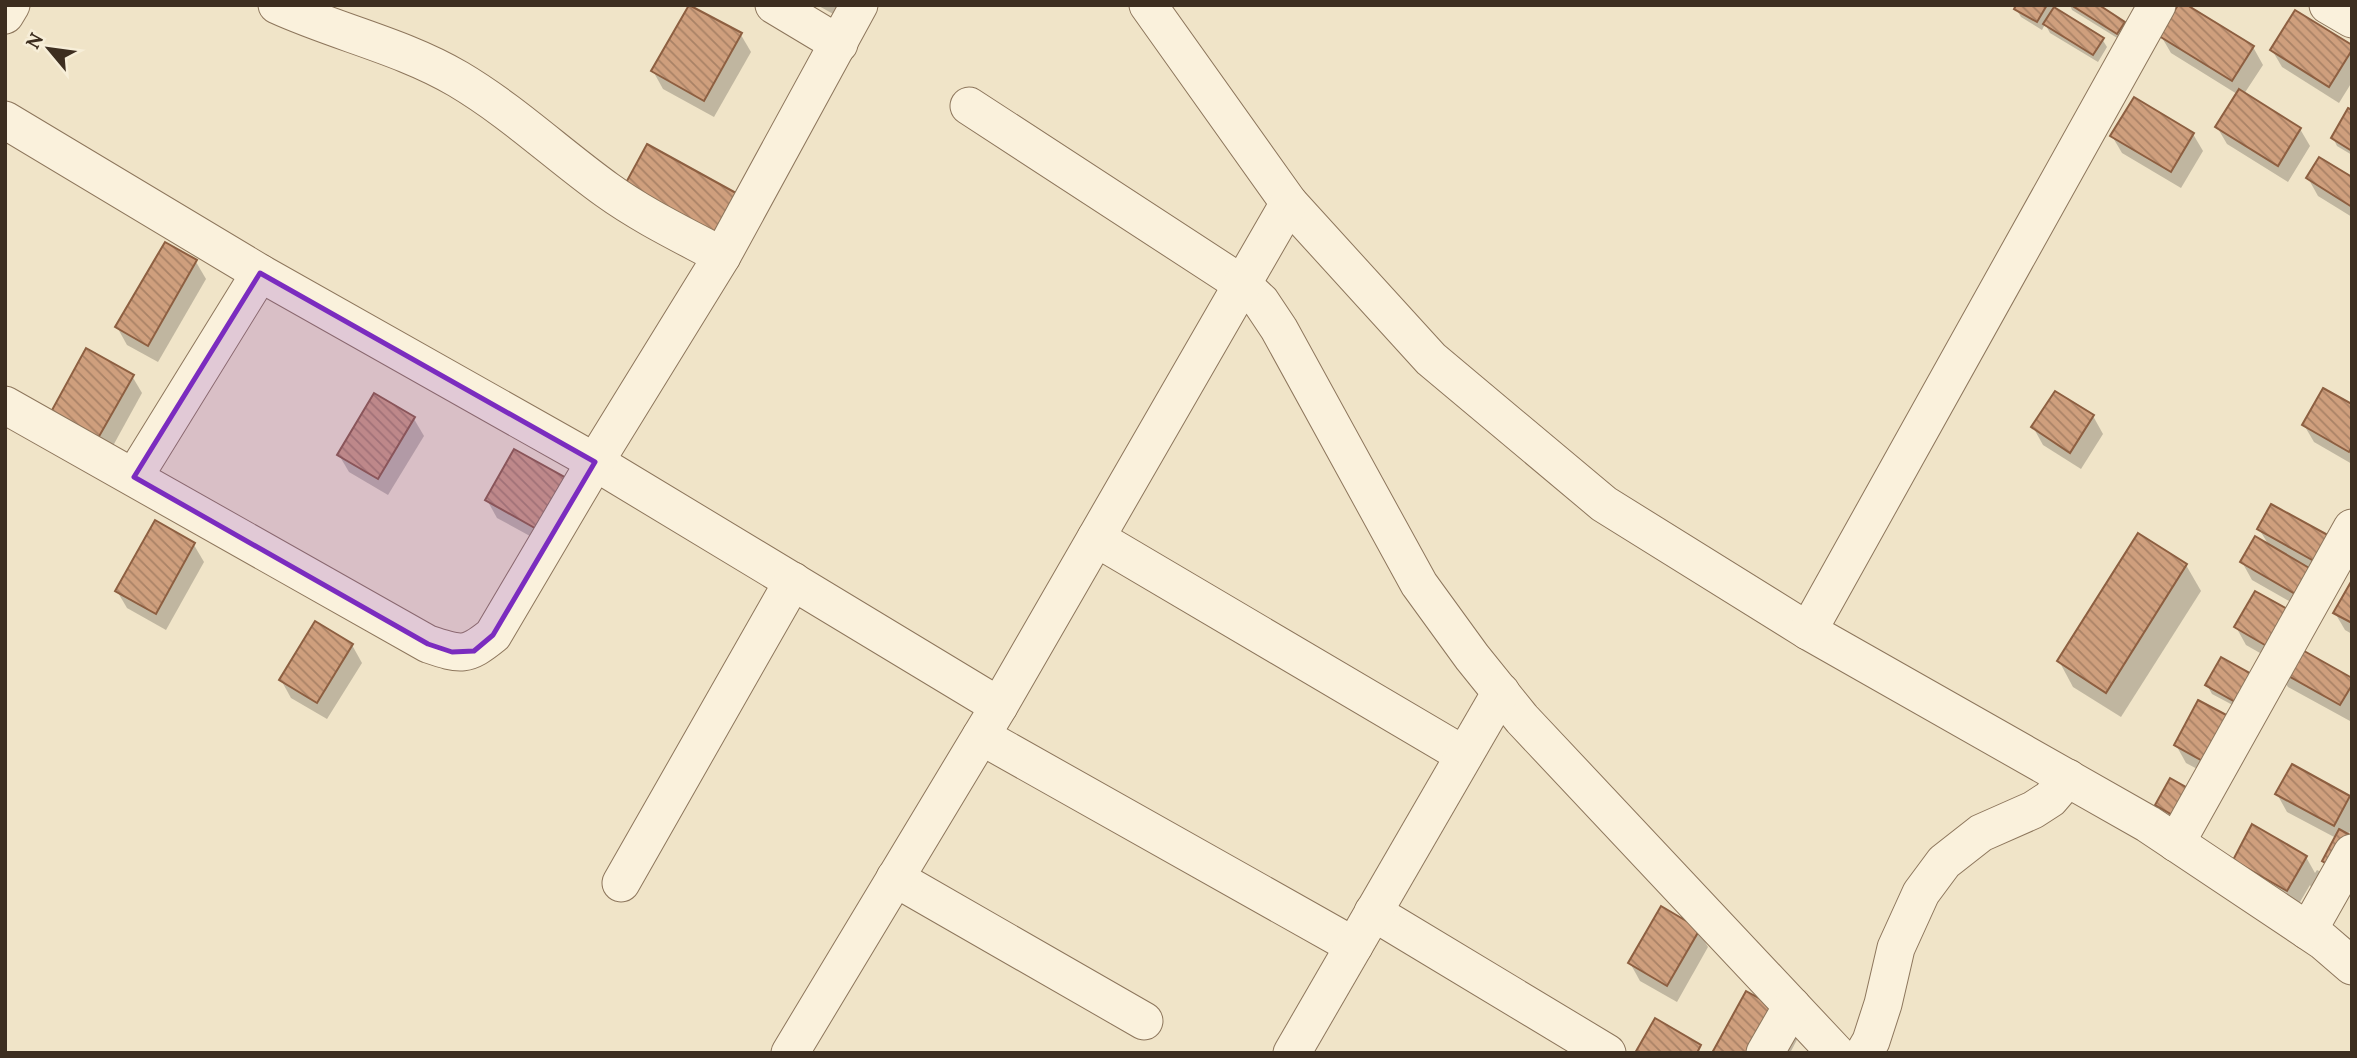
<svg xmlns="http://www.w3.org/2000/svg" width="2357" height="1058" viewBox="0 0 2357 1058" font-family="Lora,serif">
<style>
.shadow{fill:#0003}
.building{fill:url(#building-back-hatch);stroke:#8d5f41;stroke-width:2}
.lines{fill:none;stroke-linecap:round;stroke-linejoin:round}
.minor-casing{stroke:#8d765c;stroke-width:39}
.minor{stroke:#faf1dc;stroke-width:37}
.marked{fill:#7b2cbf;fill-opacity:0.2;stroke:#7b2cbf;stroke-width:5;stroke-linejoin:round}
</style>
<defs>
<pattern id="building-back-hatch" width="6" height="6" patternUnits="userSpaceOnUse" patternTransform="scale(1.75)"><rect width="6" height="6" fill="#cf9f7d"/><path d="M-1 5l2 2M0 0l6 6M5-1l2 2" fill="none" stroke="#a98266"/></pattern>
</defs>
<rect width="100%" height="100%" fill="#f0e4c8"/>
<g class="shadow">
<polygon points="817,5 877,5 864,31"/>
<polygon points="2018,5 2057,5 2054,9 2102,39 2107,47 2098,62 2050,33 2045,24 2042,30 2021,17 2016,9"/>
<polygon points="2070,5 2095,5 2124,23 2129,31 2122,41 2072,10"/>
<polygon points="741,35 751,52 714,117 663,89 653,71"/>
<polygon points="2161,36 2253,47 2263,65 2244,94 2300,129 2310,146 2288,182 2227,144 2217,127 2237,94 2171,53"/>
<polygon points="2352,47 2352,82 2339,103 2282,67 2272,50"/>
<polygon points="2352,113 2352,155 2337,146 2333,138"/>
<polygon points="2193,134 2203,151 2181,188 2122,153 2112,136"/>
<polygon points="2308,178 2352,179 2352,217 2318,196"/>
<polygon points="166,244 196,262 206,279 158,362 127,345 117,327"/>
<polygon points="132,376 142,393 103,464 48,421"/>
<polygon points="2352,406 2352,464 2314,442 2304,425"/>
<polygon points="2093,416 2103,434 2081,469 2043,445 2033,427"/>
<polygon points="414,419 424,436 388,495 349,472 339,455"/>
<polygon points="515,451 550,547 497,518 487,500"/>
<polygon points="2259,529 2334,541 2312,614 2252,580 2242,562 2270,547"/>
<polygon points="194,545 204,562 166,630 127,608 117,591"/>
<polygon points="2186,565 2201,591 2121,717 2073,687 2059,661"/>
<polygon points="2352,583 2352,634 2345,630 2335,613"/>
<polygon points="2236,627 2291,646 2352,680 2350,721 2288,687 2278,669 2281,665 2246,645"/>
<polygon points="352,645 362,663 327,719 291,698 281,680"/>
<polygon points="2207,685 2257,685 2242,710 2212,694"/>
<polygon points="2199,702 2218,780 2186,763 2176,745"/>
<polygon points="2190,792 2181,824 2162,813 2157,805"/>
<polygon points="2277,794 2349,797 2352,802 2352,828 2328,870 2324,861 2336,838 2287,812"/>
<polygon points="2253,827 2306,857 2315,873 2317,870 2331,877 2313,892 2310,885 2297,907 2245,877"/>
<polygon points="1698,930 1708,947 1677,1002 1640,981 1630,963"/>
<polygon points="1800,1034 1790,1053 1714,1053"/>
</g>
<g class="building">
<polygon points="689,5 742,33 704,101 651,71"/>
<polygon points="2016,5 2047,5 2037,22 2014,9"/>
<polygon points="2071,5 2099,5 2125,22 2117,34"/>
<polygon points="2178,5 2187,5 2254,46 2232,81 2159,36"/>
<polygon points="2054,7 2104,38 2093,55 2043,24"/>
<polygon points="2295,10 2352,45 2352,50 2329,87 2270,50"/>
<polygon points="2239,89 2301,128 2278,166 2215,127"/>
<polygon points="2134,97 2194,133 2171,172 2110,136"/>
<polygon points="2348,108 2352,110 2352,151 2331,138"/>
<polygon points="647,144 736,193 711,239 622,190"/>
<polygon points="2319,157 2352,177 2352,207 2306,178"/>
<polygon points="165,242 197,260 148,346 115,327"/>
<polygon points="86,348 134,375 93,447 46,421"/>
<polygon points="2323,388 2352,404 2352,447 2349,452 2302,425"/>
<polygon points="2055,391 2094,415 2070,453 2031,427"/>
<polygon points="374,393 415,417 378,479 337,455"/>
<polygon points="514,449 568,479 540,531 485,500"/>
<polygon points="2271,504 2335,539 2321,565 2257,529"/>
<polygon points="155,520 195,543 156,614 115,591"/>
<polygon points="2138,533 2187,564 2106,693 2057,661"/>
<polygon points="2255,536 2316,572 2302,598 2240,562"/>
<polygon points="2352,580 2352,623 2333,613"/>
<polygon points="2255,591 2291,611 2270,648 2234,627"/>
<polygon points="315,621 353,644 317,703 279,680"/>
<polygon points="2290,643 2352,678 2352,685 2340,705 2276,669"/>
<polygon points="2221,657 2253,675 2237,703 2205,685"/>
<polygon points="2198,700 2232,718 2208,764 2174,745"/>
<polygon points="2292,764 2350,796 2334,826 2275,794"/>
<polygon points="2170,778 2191,790 2176,817 2155,805"/>
<polygon points="2252,824 2307,856 2287,891 2233,860"/>
<polygon points="2339,829 2352,836 2352,878 2322,861"/>
<polygon points="1661,906 1700,929 1667,986 1628,963"/>
<polygon points="1746,991 1791,1016 1771,1053 1712,1053"/>
<polygon points="1655,1018 1701,1045 1697,1053 1635,1053"/>
</g>
<g class="lines">
<g class="minor-casing">
<g id="minor">
<path d="M277,5C336,32 402,46 458,79C512,111 557,154 607,190C643,216 683,235 722,256"/>
<polyline points="774,5 839,44"/>
<polyline points="1148,5 1289,203 1431,359 1604,504 1808,631 2148,824 2323,941 2352,966"/>
<polyline points="2328,5 2352,19"/>
<polyline points="5,15 11,5"/>
<polyline points="969,106 1242,284 1261,302 1279,329 1419,584 1472,657 1522,719 1836,1053"/>
<polyline points="5,120 260,273 595,462 999,706"/>
<path d="M5,405L428,644C461,655 466,657 493,635L595,462L722,256L859,5"/>
<polyline points="134,477 260,273"/>
<polyline points="1096,538 1464,755"/>
<polyline points="1808,631 2157,5"/>
<polyline points="981,736 1354,946"/>
<polyline points="2176,843 2352,528"/>
<polyline points="895,878 1144,1021"/>
<polyline points="621,883 793,581"/>
<polyline points="1373,912 1607,1053"/>
<polyline points="2308,931 2352,853"/>
<polyline points="790,1053 999,706 1289,203"/>
<polyline points="1292,1053 1501,692"/>
<polyline points="1765,1053 1792,1006"/>
<polyline points="1864,1053 1871,1041 1883,1004 1896,948 1921,893 1944,862 1981,833 2033,810 2050,799 2068,778"/>
</g>
</g>
<use href="#minor" class="minor"/>
</g>
<path class="marked" d="M260,273L595,462L493,635L474,651L452,652L428,644L134,477Z"/>
<rect width="2357" height="1058" fill="none" stroke="#3d2e20" stroke-width="14"/>
<g transform="translate(49 49) rotate(299)" stroke="#f7eed8" stroke-width="5" paint-order="stroke">
<path d="M0-5L12 26L0 18L-12 26Z" fill="#3d2e20"/>
<text y="-10" font-size="19" font-weight="bold" text-anchor="middle" fill="#3d2e20">N</text>
</g>
</svg>
